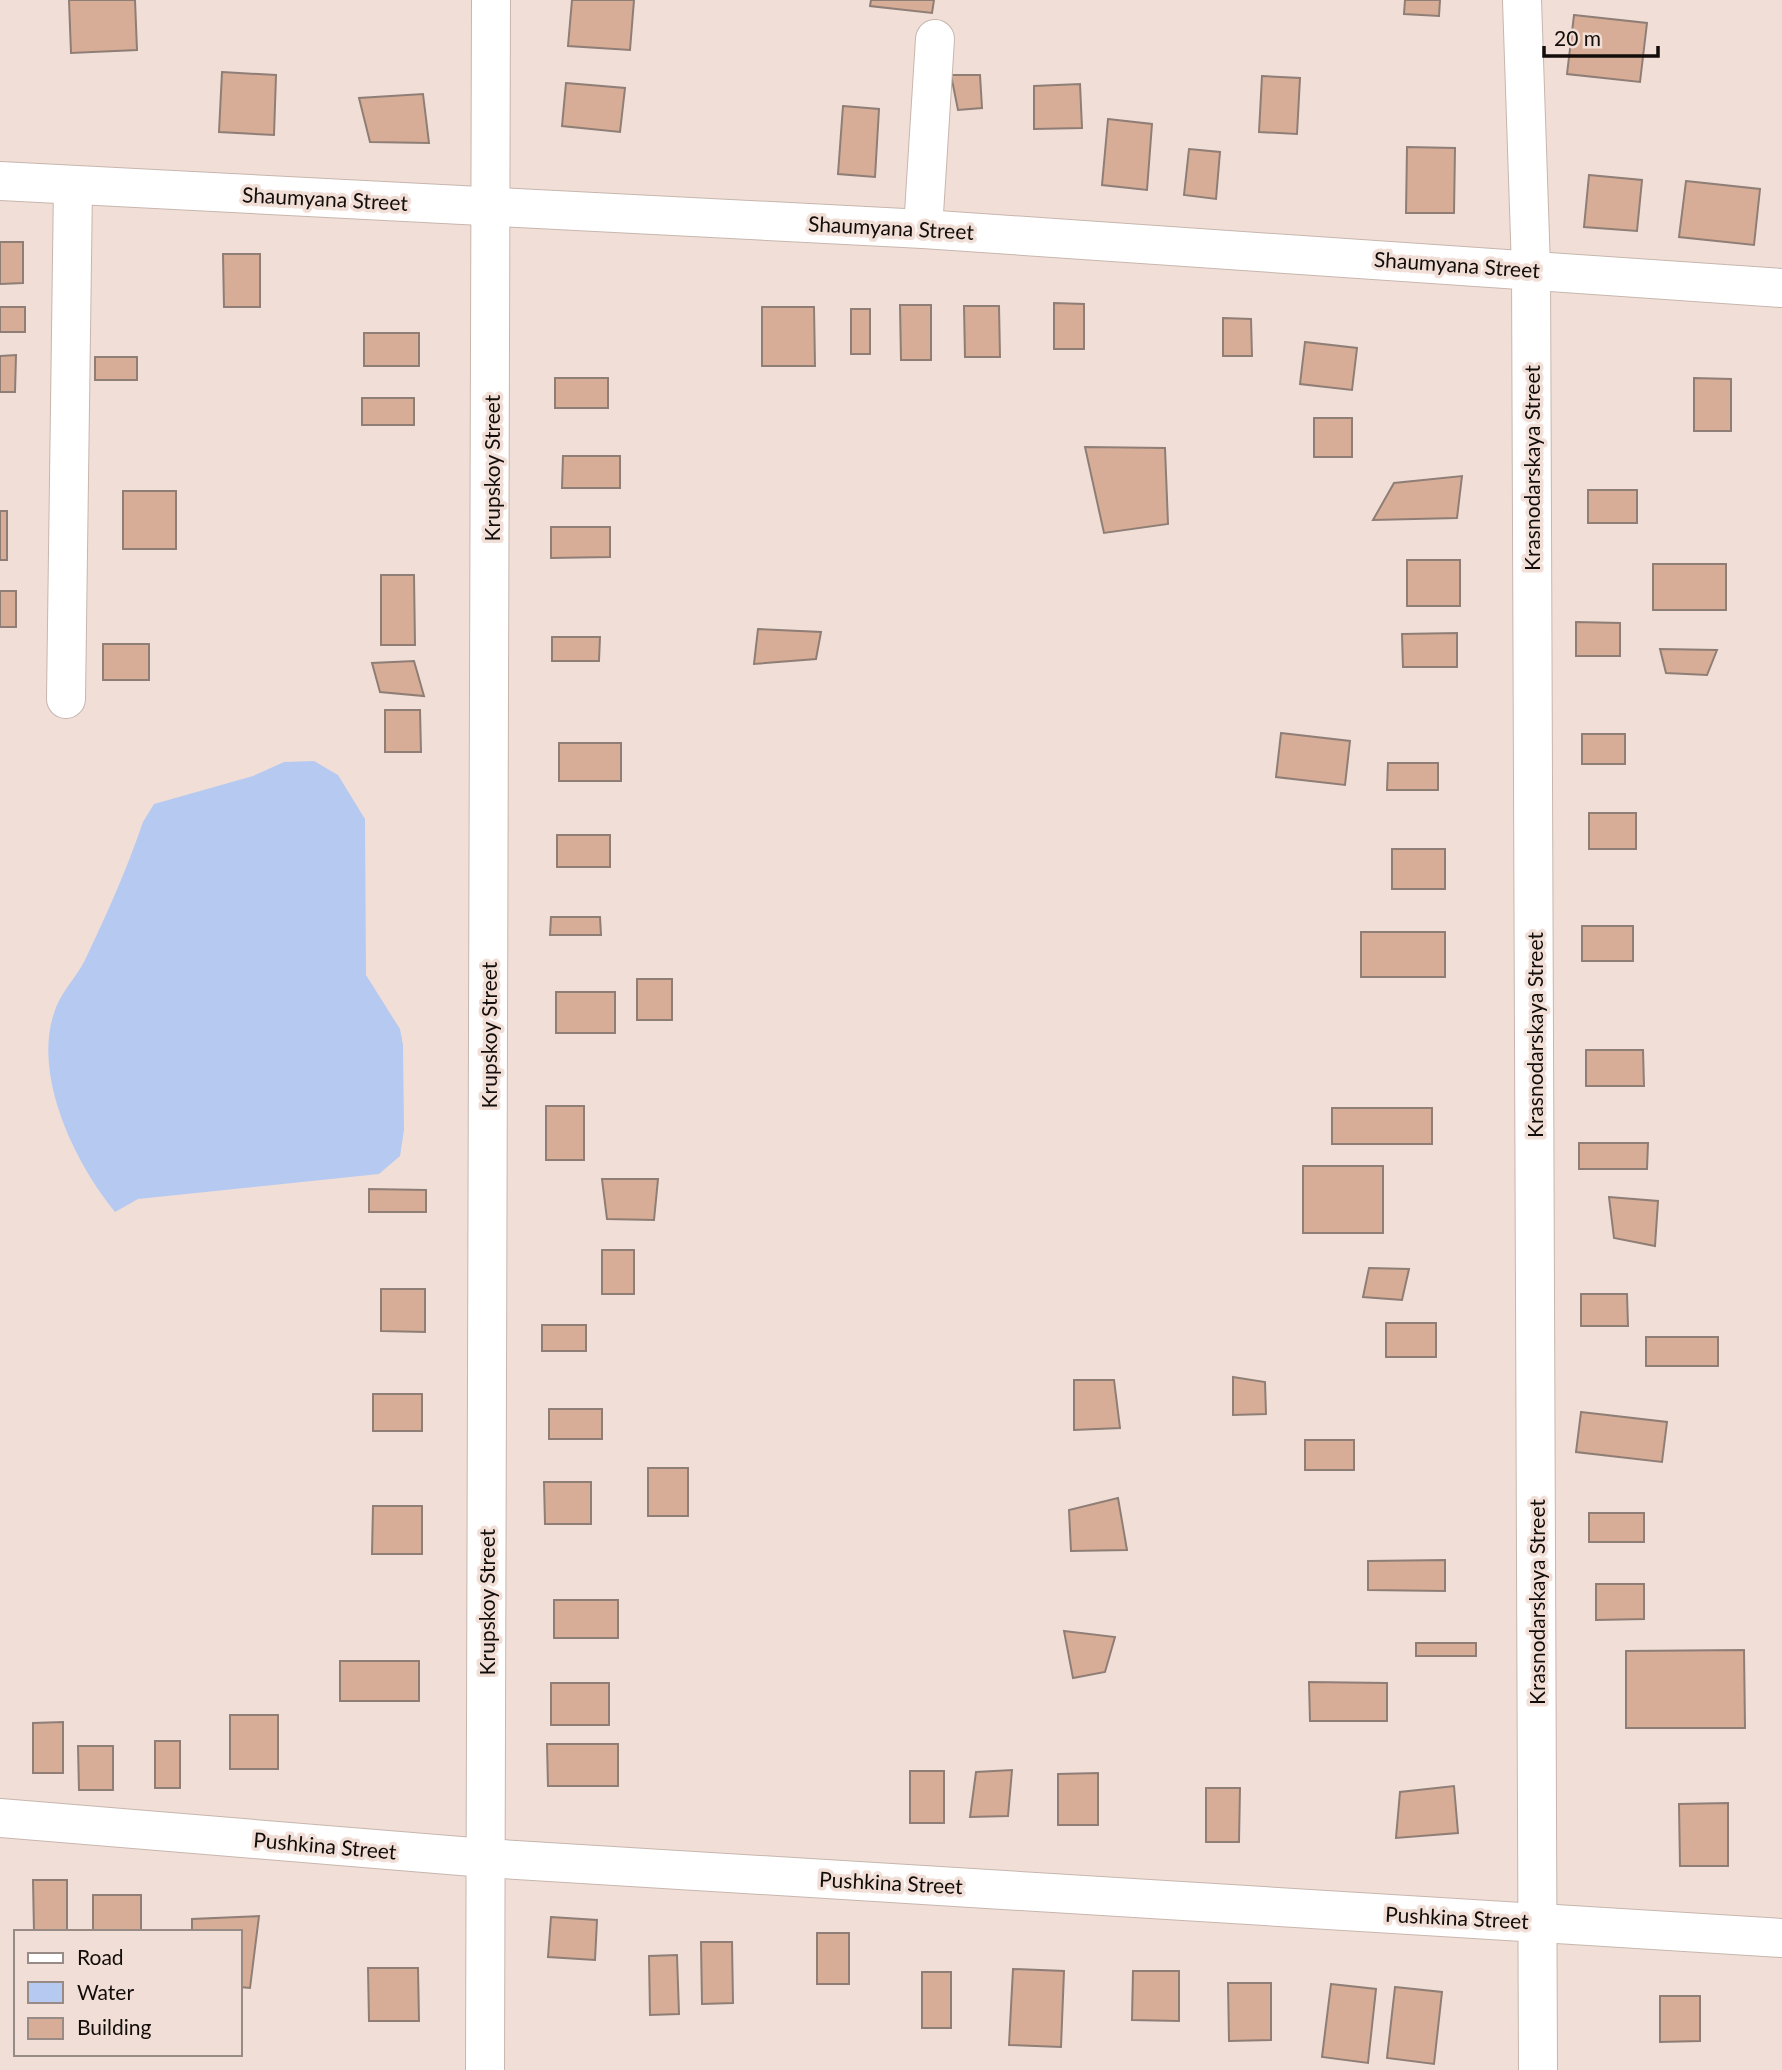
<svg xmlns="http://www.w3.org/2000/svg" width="1782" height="2070" viewBox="0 0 1782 2070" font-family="Lato,sans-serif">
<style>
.water{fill:#b6c9f1}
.building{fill:#d8ad97;stroke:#8e7e76;stroke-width:2}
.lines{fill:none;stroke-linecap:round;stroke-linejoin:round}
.minor-casing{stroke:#c7b6ae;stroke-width:40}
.minor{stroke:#fff;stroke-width:38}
.labels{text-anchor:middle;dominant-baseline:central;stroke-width:7;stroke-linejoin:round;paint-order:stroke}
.street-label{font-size:21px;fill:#120d0a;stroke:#f1dfd7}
</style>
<rect width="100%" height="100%" fill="#f1dfd7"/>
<path class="water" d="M314,761L338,775L365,819L366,975L400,1029L403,1045L404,1130L400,1156L379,1174L138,1199L115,1212C74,1162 29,1070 57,1005C64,989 77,976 85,960C106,916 127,869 143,822L154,804L253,776L284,762Z"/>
<g class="building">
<polygon points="69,0 135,0 137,50 71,53"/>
<polygon points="572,0 634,0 630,50 568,46"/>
<polygon points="871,0 934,0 932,13 870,6"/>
<polygon points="1405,0 1440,0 1439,16 1404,14"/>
<polygon points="1574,15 1647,23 1640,82 1567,74"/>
<polygon points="222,72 276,75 274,135 219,132"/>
<polygon points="951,75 980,75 982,108 958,110"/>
<polygon points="1262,76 1300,78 1297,134 1259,132"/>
<polygon points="566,83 625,88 620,132 562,126"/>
<polygon points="1080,84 1082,128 1034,129 1034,86"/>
<polygon points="423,94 429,143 370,142 359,98"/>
<polygon points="843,106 879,109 875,177 838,174"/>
<polygon points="1108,119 1152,124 1147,190 1102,185"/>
<polygon points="1407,147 1455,148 1454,213 1406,213"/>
<polygon points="1189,149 1220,152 1216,199 1184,195"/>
<polygon points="1589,175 1642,180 1637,231 1584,227"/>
<polygon points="1686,181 1760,189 1754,245 1679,237"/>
<polygon points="0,242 23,242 23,283 0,284"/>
<polygon points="223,254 260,254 260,307 224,307"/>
<polygon points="1054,303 1084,304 1084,349 1054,349"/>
<polygon points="900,305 931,305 931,360 901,360"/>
<polygon points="964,306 999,306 1000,357 965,357"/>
<rect x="0" y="307" width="25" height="25"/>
<polygon points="762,307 814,307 815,366 762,366"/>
<rect x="851" y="309" width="19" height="45"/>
<polygon points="1223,318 1251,319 1252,356 1223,356"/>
<rect x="364" y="333" width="55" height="33"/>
<polygon points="1305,342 1357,348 1352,390 1300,384"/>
<polygon points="16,355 15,392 0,392 0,356"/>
<rect x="95" y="357" width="42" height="23"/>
<rect x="555" y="378" width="53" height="30"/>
<polygon points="1694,378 1731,379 1731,431 1694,431"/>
<rect x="362" y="398" width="52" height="27"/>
<rect x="1314" y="418" width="38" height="39"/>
<polygon points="1085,447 1165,448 1168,524 1104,533"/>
<polygon points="563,456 620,456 620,488 562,488"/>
<polygon points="1462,476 1457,518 1373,520 1394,483"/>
<rect x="1588" y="490" width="49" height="33"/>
<rect x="123" y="491" width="53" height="58"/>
<rect x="0" y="511" width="7" height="49"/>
<polygon points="551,527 610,527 610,557 551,558"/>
<rect x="1407" y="560" width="53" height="46"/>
<rect x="1653" y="564" width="73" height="46"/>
<polygon points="381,575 414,575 415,645 381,645"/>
<rect x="0" y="591" width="16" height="36"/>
<polygon points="1576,622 1620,623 1620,656 1576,656"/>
<polygon points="758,629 821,632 816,659 754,664"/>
<polygon points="1457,633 1457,667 1403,667 1402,634"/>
<polygon points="552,637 600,637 599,661 552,661"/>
<rect x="103" y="644" width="46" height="36"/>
<polygon points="1660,649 1717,650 1707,675 1666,673"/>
<polygon points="414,661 424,696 380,692 372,663"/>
<polygon points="385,710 420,710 421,752 385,752"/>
<polygon points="1281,733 1350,741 1345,785 1276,777"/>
<rect x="1582" y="734" width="43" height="30"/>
<rect x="559" y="743" width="62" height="38"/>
<polygon points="1388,763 1438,763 1438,790 1387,790"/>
<rect x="1589" y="813" width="47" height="36"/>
<rect x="557" y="835" width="53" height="32"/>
<rect x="1392" y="849" width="53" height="40"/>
<polygon points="551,917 600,917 601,935 550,935"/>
<rect x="1582" y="926" width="51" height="35"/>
<rect x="1361" y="932" width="84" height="45"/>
<rect x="637" y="979" width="35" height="41"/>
<rect x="556" y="992" width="59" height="41"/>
<polygon points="1586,1050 1643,1050 1644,1086 1586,1086"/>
<rect x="546" y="1106" width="38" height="54"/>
<rect x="1332" y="1108" width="100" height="36"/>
<polygon points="1579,1143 1648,1143 1647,1169 1579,1169"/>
<rect x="1303" y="1166" width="80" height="67"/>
<polygon points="602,1179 658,1179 654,1220 607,1219"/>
<polygon points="369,1189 426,1190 426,1212 369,1212"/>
<polygon points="1609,1197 1658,1201 1655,1246 1614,1238"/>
<rect x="602" y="1250" width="32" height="44"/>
<polygon points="1369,1268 1409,1269 1402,1300 1363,1297"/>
<polygon points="381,1289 425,1289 425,1332 381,1331"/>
<polygon points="1581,1294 1627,1294 1628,1326 1581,1326"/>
<rect x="1386" y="1323" width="50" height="34"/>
<rect x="542" y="1325" width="44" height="26"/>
<rect x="1646" y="1337" width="72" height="29"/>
<polygon points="1233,1377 1265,1382 1266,1414 1233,1415"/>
<polygon points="1074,1380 1114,1380 1120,1428 1074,1430"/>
<rect x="373" y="1394" width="49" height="37"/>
<rect x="549" y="1409" width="53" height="30"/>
<polygon points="1581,1412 1667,1422 1662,1462 1576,1452"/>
<rect x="1305" y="1440" width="49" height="30"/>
<rect x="648" y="1468" width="40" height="48"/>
<polygon points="544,1482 591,1482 591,1524 545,1524"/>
<polygon points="1118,1498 1127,1550 1071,1551 1069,1510"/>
<polygon points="373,1506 422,1506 422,1554 372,1554"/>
<rect x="1589" y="1513" width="55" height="29"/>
<polygon points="1445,1560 1445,1591 1368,1590 1368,1561"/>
<polygon points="1596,1584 1644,1584 1644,1619 1596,1620"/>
<rect x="554" y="1600" width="64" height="38"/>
<polygon points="1064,1631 1115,1637 1105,1672 1073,1678"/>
<rect x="1416" y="1643" width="60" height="13"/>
<polygon points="1744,1650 1745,1728 1626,1728 1626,1651"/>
<rect x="340" y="1661" width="79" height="40"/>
<polygon points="1309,1682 1387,1683 1387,1721 1310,1721"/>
<rect x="551" y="1683" width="58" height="42"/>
<rect x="230" y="1715" width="48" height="54"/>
<polygon points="63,1722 63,1773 33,1773 33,1723"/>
<rect x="155" y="1741" width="25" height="47"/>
<polygon points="547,1744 618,1744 618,1786 548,1786"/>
<polygon points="78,1746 113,1746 113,1790 79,1790"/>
<polygon points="1012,1770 1008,1816 970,1817 976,1772"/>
<rect x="910" y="1771" width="34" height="52"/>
<polygon points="1098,1773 1098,1825 1058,1825 1058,1774"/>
<polygon points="1454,1786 1458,1833 1396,1838 1400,1792"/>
<polygon points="1206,1788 1240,1788 1239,1842 1206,1842"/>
<polygon points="1728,1803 1728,1866 1680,1866 1679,1804"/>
<polygon points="33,1880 67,1880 67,1932 34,1932"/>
<rect x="93" y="1895" width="48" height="37"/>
<polygon points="259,1916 250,1988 240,1987 240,1932 192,1932 192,1919"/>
<polygon points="551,1917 597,1920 595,1960 548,1957"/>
<rect x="817" y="1933" width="32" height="51"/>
<polygon points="701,1942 732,1942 733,2003 702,2004"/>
<polygon points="677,1955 679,2014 650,2015 649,1956"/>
<polygon points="368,1968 418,1968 419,2021 369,2021"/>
<polygon points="1013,1969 1064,1971 1061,2047 1009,2045"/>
<polygon points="1133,1971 1179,1971 1179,2021 1132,2020"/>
<rect x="922" y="1972" width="29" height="56"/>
<polygon points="1228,1983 1271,1983 1271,2040 1229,2041"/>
<polygon points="1331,1984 1376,1989 1368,2063 1322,2057"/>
<polygon points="1395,1987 1442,1992 1434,2064 1387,2058"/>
<polygon points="1660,1996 1700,1996 1700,2041 1660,2042"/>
</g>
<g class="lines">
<g class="minor-casing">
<g id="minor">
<polyline points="1522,0 1531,268 1538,2070"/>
<polyline points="0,181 923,229 1782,288"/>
<polyline points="923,229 935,39"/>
<polyline points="66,699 73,186"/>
<polyline points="0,1818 485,1858 1782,1938"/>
<polyline points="485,2070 491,0"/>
</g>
</g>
<use href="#minor" class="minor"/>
</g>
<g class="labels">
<g class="street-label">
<text transform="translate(325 198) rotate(3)">Shaumyana Street</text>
<text transform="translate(891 227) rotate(3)">Shaumyana Street</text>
<text transform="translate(1457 264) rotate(4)">Shaumyana Street</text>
<text transform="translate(491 468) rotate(-90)">Krupskoy Street</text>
<text transform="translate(1531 468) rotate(-90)">Krasnodarskaya Street</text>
<text transform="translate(488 1035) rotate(-90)">Krupskoy Street</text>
<text transform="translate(1534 1035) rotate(-90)">Krasnodarskaya Street</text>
<text transform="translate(486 1602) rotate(-90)">Krupskoy Street</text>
<text transform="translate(1536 1602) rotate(-90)">Krasnodarskaya Street</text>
<text transform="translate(325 1845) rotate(5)">Pushkina Street</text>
<text transform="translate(891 1882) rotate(3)">Pushkina Street</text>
<text transform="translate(1457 1917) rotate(3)">Pushkina Street</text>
</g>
</g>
<rect x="14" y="1930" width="228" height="126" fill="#f1dfd7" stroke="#988b85" stroke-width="2"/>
<rect x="28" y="1953" width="35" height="10" fill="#ffffff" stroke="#988b85" stroke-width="2"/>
<text x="77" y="1965" font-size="21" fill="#120d0a">Road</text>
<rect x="28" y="1982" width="35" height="21" fill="#b6c9f1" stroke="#988b85" stroke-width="2"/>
<text x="77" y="2000" font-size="21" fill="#120d0a">Water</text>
<rect x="28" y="2018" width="35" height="21" fill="#d8ad97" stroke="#988b85" stroke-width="2"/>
<text x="77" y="2035" font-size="21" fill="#120d0a">Building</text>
<path d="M1544 46v10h114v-10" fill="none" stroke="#120d0a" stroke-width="3.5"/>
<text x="1554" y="46" font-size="21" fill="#120d0a" stroke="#f1dfd7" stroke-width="5" paint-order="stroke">20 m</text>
</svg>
